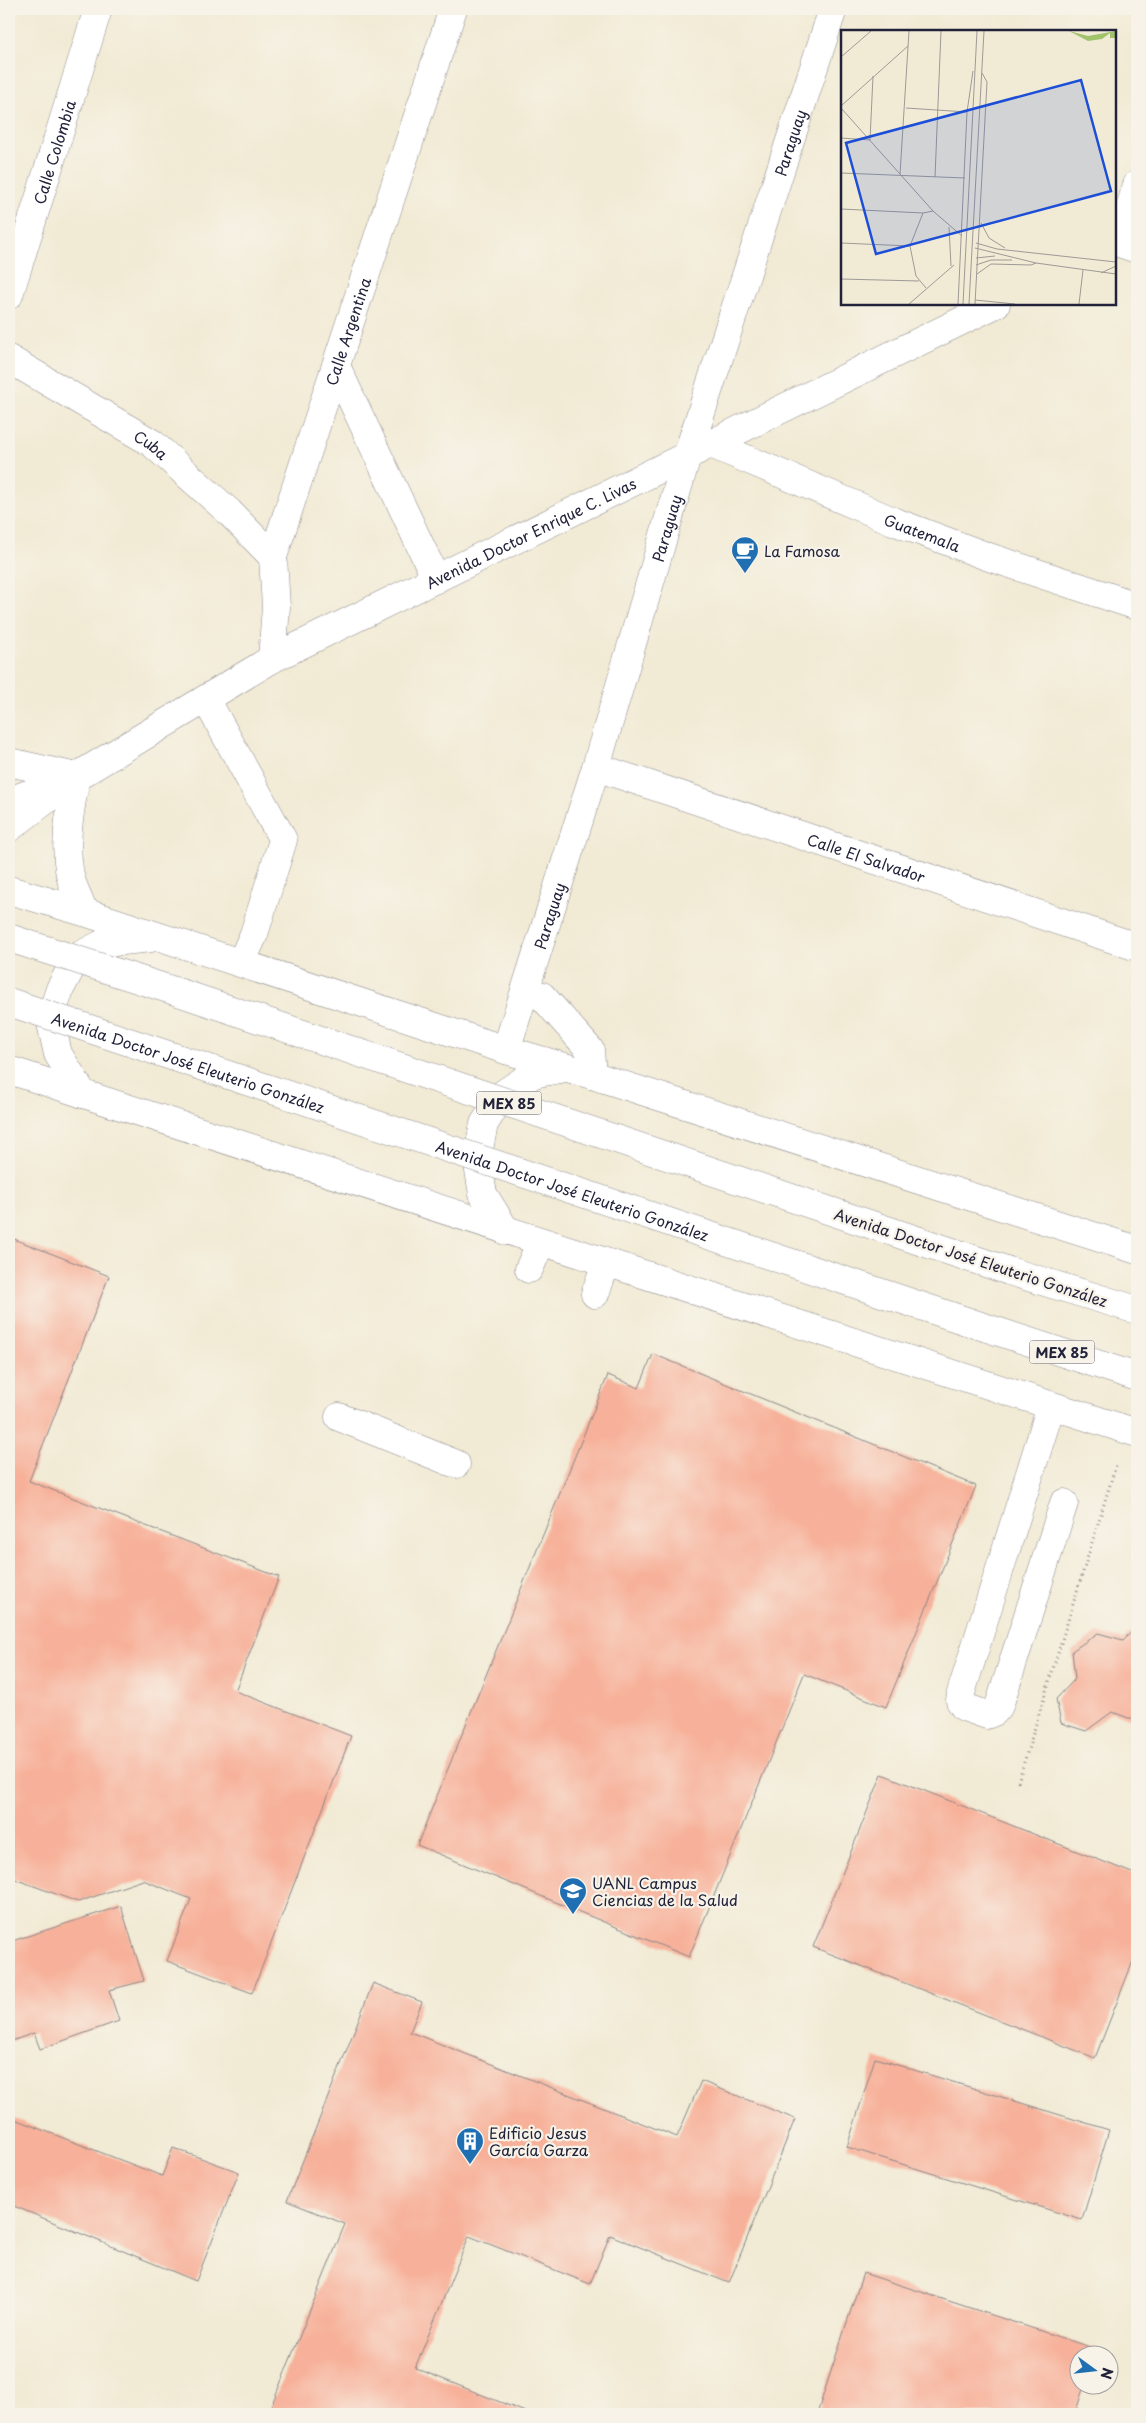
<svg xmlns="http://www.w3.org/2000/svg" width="1146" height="2423" viewBox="0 0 1146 2423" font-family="'Playpen Sans',sans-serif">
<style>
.building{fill:#f7b099}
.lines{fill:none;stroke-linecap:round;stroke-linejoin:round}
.minor-casing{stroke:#8a8688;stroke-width:29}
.major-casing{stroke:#8a8688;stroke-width:29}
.highway-casing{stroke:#8a8688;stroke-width:29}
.path{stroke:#8a8688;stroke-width:3;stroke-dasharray:1 4;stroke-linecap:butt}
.minor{stroke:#fff;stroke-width:28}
.major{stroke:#fff;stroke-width:28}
.highway{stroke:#fff;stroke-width:28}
.highway-bridge-casing{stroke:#8a8688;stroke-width:29;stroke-linecap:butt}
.highway-bridge{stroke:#fff;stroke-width:28}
.labels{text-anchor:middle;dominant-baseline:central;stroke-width:4.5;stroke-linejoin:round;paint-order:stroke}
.shield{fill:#f7f3e8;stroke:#62616f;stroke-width:1}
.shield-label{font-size:14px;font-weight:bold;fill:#22223b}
.street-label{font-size:15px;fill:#22223b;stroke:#f7f3e8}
.poi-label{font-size:15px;fill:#22223b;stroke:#f7f3e8;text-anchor:start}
.inset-road{fill:none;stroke:#9e9a97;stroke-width:1}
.view{fill:#1d4ed8;fill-opacity:0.15;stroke:#1d4ed8;stroke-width:2.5}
.inset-edge{fill:none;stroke:#22223b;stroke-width:2.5}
</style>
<rect width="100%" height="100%" fill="#f7f3e8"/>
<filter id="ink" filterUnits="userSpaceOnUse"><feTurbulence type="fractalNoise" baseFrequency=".02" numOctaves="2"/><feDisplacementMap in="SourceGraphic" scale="10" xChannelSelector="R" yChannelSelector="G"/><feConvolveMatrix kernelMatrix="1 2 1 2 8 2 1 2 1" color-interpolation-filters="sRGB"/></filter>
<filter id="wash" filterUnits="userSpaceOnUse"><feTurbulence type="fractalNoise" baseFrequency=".0096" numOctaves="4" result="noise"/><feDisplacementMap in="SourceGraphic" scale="20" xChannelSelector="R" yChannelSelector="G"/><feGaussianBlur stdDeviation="1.12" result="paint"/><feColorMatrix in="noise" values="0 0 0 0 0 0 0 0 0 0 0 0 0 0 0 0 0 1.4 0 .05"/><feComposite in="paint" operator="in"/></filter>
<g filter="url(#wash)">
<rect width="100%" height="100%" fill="#f1ead4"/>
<g id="blocks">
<g class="building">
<polygon points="9,1237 109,1276 29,1481 279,1577 235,1691 351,1736 252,1993 167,1961 191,1899 143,1880 78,1902 9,1877"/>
<polygon points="653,1354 976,1486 886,1707 804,1674 689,1957 417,1845 608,1375 639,1388"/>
<polygon points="1137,1627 1137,1721 1112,1712 1086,1731 1061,1723 1056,1699 1075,1679 1072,1651 1098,1633 1123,1640"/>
<polygon points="882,1774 1137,1875 1137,1951 1095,2058 813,1947"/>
<polygon points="121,1906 144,1981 109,1990 119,2021 40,2049 34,2033 9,2042 9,1942"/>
<polygon points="373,1983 422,2002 410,2032 677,2137 701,2081 795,2119 729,2283 610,2235 590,2284 469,2236 415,2368 530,2414 268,2414 345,2224 287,2201"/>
<polygon points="875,2058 1109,2130 1082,2220 847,2147"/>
<polygon points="9,2117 162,2176 173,2148 239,2172 196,2281 9,2204"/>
<polygon points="863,2273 1096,2349 1094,2356 1078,2356 1078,2386 1084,2386 1075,2414 817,2414"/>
</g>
</g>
</g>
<g filter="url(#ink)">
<use href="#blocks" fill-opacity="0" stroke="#8a8688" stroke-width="1"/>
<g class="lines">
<g class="minor-casing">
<g id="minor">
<polyline points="1137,185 1119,243 1137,249"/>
<path id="s1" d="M9,295L98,9"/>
<path id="s2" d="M9,359L152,443L229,512L273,557"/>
<polyline points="336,366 436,579"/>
<path id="s3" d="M711,444L893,521L986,556L1137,606"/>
<path id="s4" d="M272,659L276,607L273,557L453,9"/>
<polyline points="206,699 283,840 254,934 241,963"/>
<polyline points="9,762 76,777"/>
<path id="s5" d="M596,767L1137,947"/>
<polyline points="9,801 51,786"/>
<path id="s6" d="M9,828L76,777L272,659L996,304"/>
<polyline points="525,991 542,996 590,1050 592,1075"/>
<path id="s7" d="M506,1050L596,767L687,456L833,9"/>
<polyline points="529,1269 541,1242"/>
<polyline points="595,1294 606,1263"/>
<polyline points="1051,1406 961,1693 960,1701 964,1707 987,1715 994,1712 999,1706 1064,1503"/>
<polyline points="339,1417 456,1464"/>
</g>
</g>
<g class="major-casing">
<g id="major">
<path d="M76,777C70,810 62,849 72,883C76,893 80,902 84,912"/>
<polyline points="9,890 84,912 506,1050 592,1075 1137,1250"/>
<polyline points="9,1070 1137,1433"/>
<polyline points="83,1094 58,1054 50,1019 60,989 77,957 104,943 151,938"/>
<polyline points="506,1231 483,1194 477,1159 484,1124 503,1094 533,1074 566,1068"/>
</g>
</g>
<g class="highway-casing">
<g id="highway">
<polyline points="1009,1271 1137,1310"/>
<polyline points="987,1328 1137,1377"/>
</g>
</g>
<polyline class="path" points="1018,1782 1117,1462"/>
<use href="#minor" class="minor"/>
<use href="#major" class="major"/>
<use href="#highway" class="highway"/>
<g class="highway-bridge-casing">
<g id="highway-bridge">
<polyline points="9,938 184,994 1009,1271"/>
<path id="s8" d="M9,1002L987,1328"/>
</g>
</g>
<use href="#highway-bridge" class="highway-bridge"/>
</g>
</g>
<defs>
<g id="cafe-pin" transform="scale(1.4375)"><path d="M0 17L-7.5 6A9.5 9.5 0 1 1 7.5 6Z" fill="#1f6fb2" stroke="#f7f3e8"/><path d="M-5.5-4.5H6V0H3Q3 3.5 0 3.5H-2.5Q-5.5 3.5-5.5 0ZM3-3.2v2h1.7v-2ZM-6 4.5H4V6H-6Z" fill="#fff"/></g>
<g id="university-pin" transform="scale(1.4375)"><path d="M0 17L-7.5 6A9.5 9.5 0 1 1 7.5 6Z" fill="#1f6fb2" stroke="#f7f3e8"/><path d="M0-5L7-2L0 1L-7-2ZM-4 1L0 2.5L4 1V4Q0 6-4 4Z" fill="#fff"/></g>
<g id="building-pin" transform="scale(1.4375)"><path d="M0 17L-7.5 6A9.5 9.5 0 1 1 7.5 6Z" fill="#1f6fb2" stroke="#f7f3e8"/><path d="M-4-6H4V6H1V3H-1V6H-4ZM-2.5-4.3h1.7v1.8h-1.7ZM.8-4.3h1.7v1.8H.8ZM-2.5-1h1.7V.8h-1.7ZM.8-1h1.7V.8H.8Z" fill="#fff"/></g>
</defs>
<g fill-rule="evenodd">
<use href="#cafe-pin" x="745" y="550"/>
<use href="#university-pin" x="573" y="1891"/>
<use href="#building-pin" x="470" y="2141"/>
</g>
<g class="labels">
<g class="shield">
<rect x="476.5" y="1091.5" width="65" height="23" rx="4"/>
<rect x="1029.5" y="1340.5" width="65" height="23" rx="4"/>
</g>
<g class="shield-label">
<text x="509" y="1103">MEX 85</text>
<text x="1062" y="1352">MEX 85</text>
</g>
<g class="street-label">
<text stroke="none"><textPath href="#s7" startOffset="951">Paraguay</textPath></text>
<text stroke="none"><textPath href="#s1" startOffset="150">Calle Colombia</textPath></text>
<text stroke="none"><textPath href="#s4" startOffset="340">Calle Argentina</textPath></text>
<text stroke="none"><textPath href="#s2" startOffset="166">Cuba</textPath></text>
<text stroke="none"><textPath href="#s7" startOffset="546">Paraguay</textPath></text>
<text stroke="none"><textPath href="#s3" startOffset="229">Guatemala</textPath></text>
<text stroke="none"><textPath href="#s6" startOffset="601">Avenida Doctor Enrique C. Livas</textPath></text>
<text stroke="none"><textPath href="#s5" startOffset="285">Calle El Salvador</textPath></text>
<text stroke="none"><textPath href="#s7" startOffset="141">Paraguay</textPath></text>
<text stroke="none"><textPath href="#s8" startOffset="189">Avenida Doctor José Eleuterio González</textPath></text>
<text stroke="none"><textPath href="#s8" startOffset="594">Avenida Doctor José Eleuterio González</textPath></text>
<text transform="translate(971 1257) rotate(18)">Avenida Doctor José Eleuterio González</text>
</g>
<g class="poi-label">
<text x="764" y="550">La Famosa</text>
<text x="592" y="1882">UANL Campus<tspan x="592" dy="17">Ciencias de la Salud</tspan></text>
<text x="489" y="2132">Edificio Jesus<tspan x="489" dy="17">García Garza</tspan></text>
</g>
</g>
<g transform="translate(841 30)">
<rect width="275" height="275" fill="#f1ead4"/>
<path d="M228,1L247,6L275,1V8H269V3L261,9L247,11Z" fill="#a0c36c"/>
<path class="inset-road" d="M0,27L30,1M0,76L67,16M0,78L92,181L121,206M65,78L126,82M0,108L29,110L32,46M0,143L124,148M59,144L68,1M94,147L100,1M0,179L82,183L92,181M82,183L69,216L75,246L85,258M140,193L148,208L164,218M108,197L110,236M0,213L69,216M135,213L156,219L275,232M134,218L195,233L275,244M135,228L154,226M135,235L150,230H171M260,243L275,236M136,244L150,234L190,235L195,233M0,249L78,251M134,270L174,274M68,274L113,235M117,274L126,82L132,41M122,274L136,1M128,274L143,1M134,274L146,52L141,43M238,274L242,240"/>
<path class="view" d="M240,50L270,161L35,224L5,113Z"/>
<rect width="275" height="275" class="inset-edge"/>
</g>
<rect width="1146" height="2423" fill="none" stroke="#f7f3e8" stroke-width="30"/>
<g transform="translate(1094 2370) rotate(105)"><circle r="24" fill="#f7f3e8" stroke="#a29fa3"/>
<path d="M0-4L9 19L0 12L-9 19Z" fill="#1f6fb2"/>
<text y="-8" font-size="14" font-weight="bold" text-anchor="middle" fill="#22223b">N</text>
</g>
</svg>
